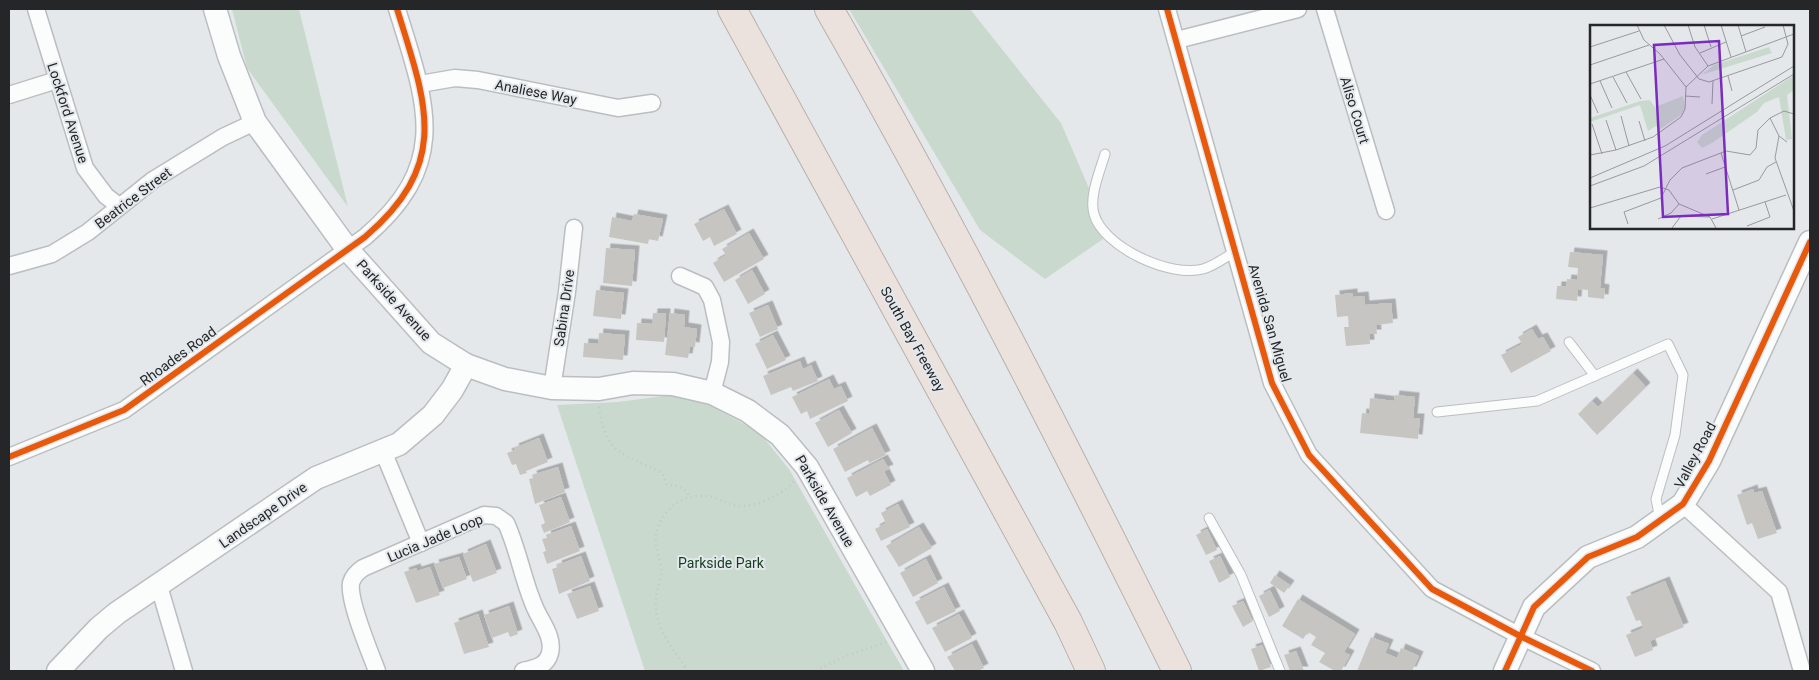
<svg xmlns="http://www.w3.org/2000/svg" width="1819" height="680" viewBox="0 0 1819 680" font-family="Roboto,sans-serif">
<style>
.green{fill:#cad9ce}
.building{fill:#c7c5c1;filter:url(#shadow)}
.lines{fill:none;stroke-linecap:round;stroke-linejoin:round}
.lane-casing{stroke:#bbbec0;stroke-width:11}
.street-casing{stroke:#bbbec0;stroke-width:19}
.secondary-casing{stroke:#bbbec0;stroke-width:25}
.highway-casing{stroke:#b8b0ac;stroke-width:30}
.path{stroke:#c5c5c6;stroke-width:2.5;stroke-dasharray:1 4;stroke-linecap:butt}
.lane{stroke:#fbfcfc;stroke-width:9}
.street{stroke:#fbfcfc;stroke-width:16}
.secondary{stroke:#fbfcfc;stroke-width:22}
.highway{stroke:#ebe2dd;stroke-width:28}
.cycleway-casing{stroke:#e3e8ed;stroke-width:9}
.cycleway{stroke:#e8590c;stroke-width:6}
.labels{text-anchor:middle;dominant-baseline:central;stroke-width:4;stroke-linejoin:round;paint-order:stroke}
.street-label{font-size:14px;fill:#252628;stroke:#e3e8ed}
.park-label{font-size:14px;fill:#153d1f;stroke:#e3e8ed}
.inset-road{fill:none;stroke:#989a9d;stroke-width:1}
.view{fill:#7b2cbf;fill-opacity:0.15;stroke:#7b2cbf;stroke-width:2.5}
.inset-edge{fill:none;stroke:#252628;stroke-width:2.5}
</style>
<defs>
<filter id="shadow"><feDropShadow dx="4.5" dy="-4.5" stdDeviation="0" flood-color="#0004"/></filter>
</defs>
<rect width="100%" height="100%" fill="#e5e8eb"/>
<g class="green">
<polygon points="232,9 299,9 348,207 247,68"/>
<polygon points="849,9 970,9 1061,123 1109,235 1045,279 980,230"/>
<polygon points="686,393 759,432 789,469 904,671 645,671 557,405 618,402"/>
</g>
<g class="building">
<polygon points="724,209 737,234 714,246 710,237 703,241 694,224"/>
<polygon points="634,214 663,219 658,241 649,239 648,244 609,237 612,217 632,221"/>
<polygon points="749,233 764,259 724,282 713,263 726,255 722,249"/>
<polygon points="606,248 635,250 632,286 603,283"/>
<polygon points="1570,252 1603,255 1600,288 1605,289 1604,299 1588,297 1588,290 1578,289 1577,301 1556,299 1557,286 1566,286 1567,279 1577,280 1578,268 1568,267"/>
<polygon points="752,270 765,294 748,304 735,280"/>
<polygon points="596,290 624,293 621,319 593,316"/>
<polygon points="1353,293 1353,297 1364,296 1365,305 1391,303 1393,323 1376,325 1377,334 1369,334 1370,344 1346,346 1344,327 1349,327 1348,316 1337,317 1335,295"/>
<polygon points="768,305 778,329 760,337 749,313"/>
<polygon points="653,313 666,313 664,342 636,340 637,323 652,324"/>
<polygon points="670,313 685,315 684,327 697,329 695,347 690,346 688,358 665,355"/>
<polygon points="1532,329 1538,339 1543,337 1551,351 1511,373 1501,355 1522,344 1518,337"/>
<polygon points="599,333 625,335 623,360 583,357 584,343 598,344"/>
<polygon points="773,335 786,360 767,369 755,344"/>
<polygon points="800,361 803,369 811,365 818,381 793,391 791,387 771,395 763,376"/>
<polygon points="1633,373 1646,387 1597,435 1578,414 1592,401 1598,407"/>
<polygon points="829,379 834,389 841,386 848,401 810,419 807,411 801,414 792,397"/>
<polygon points="1395,395 1415,397 1413,418 1420,418 1418,439 1360,433 1362,413 1369,414 1370,398 1394,401"/>
<polygon points="839,410 852,433 828,447 815,423"/>
<polygon points="872,428 886,455 869,463 868,460 845,472 833,449"/>
<polygon points="539,438 548,462 526,471 527,473 520,475 516,464 512,465 507,453 515,450 514,448"/>
<polygon points="883,459 889,469 884,471 891,485 870,496 867,491 856,497 847,478"/>
<polygon points="558,467 565,492 535,504 529,479 533,478 532,475"/>
<polygon points="1753,489 1754,493 1762,491 1777,533 1758,539 1752,523 1747,525 1737,495"/>
<polygon points="561,497 570,522 544,533 541,525 545,523 539,505"/>
<polygon points="898,504 910,527 881,541 875,529 886,523 881,513"/>
<polygon points="571,526 580,551 547,564 543,552 546,551 542,539 547,538 546,535"/>
<polygon points="919,527 932,548 899,567 886,546"/>
<polygon points="1207,529 1217,550 1206,555 1196,535"/>
<polygon points="486,544 497,573 473,582 463,554"/>
<polygon points="581,556 590,581 559,594 552,569 558,567 557,565"/>
<polygon points="1220,556 1230,577 1219,583 1209,561"/>
<polygon points="459,557 467,579 443,588 434,564"/>
<polygon points="926,559 938,583 913,597 900,573"/>
<polygon points="430,567 440,595 416,603 404,572 416,568 417,571"/>
<polygon points="1275,575 1290,585 1284,593 1270,583"/>
<polygon points="1665,581 1684,627 1650,641 1653,650 1635,657 1626,635 1643,628 1640,620 1636,621 1626,597"/>
<polygon points="590,586 599,611 577,619 567,594"/>
<polygon points="944,587 956,611 927,625 915,602"/>
<polygon points="1270,590 1280,611 1269,617 1259,596"/>
<polygon points="1298,599 1355,634 1344,652 1350,655 1341,671 1335,671 1319,662 1325,653 1311,645 1316,637 1308,632 1303,639 1282,626"/>
<polygon points="1243,601 1253,621 1243,627 1232,606"/>
<polygon points="509,606 518,634 510,637 508,632 492,638 484,615"/>
<polygon points="478,614 489,647 464,654 454,623"/>
<polygon points="959,614 972,638 945,652 932,628"/>
<polygon points="1371,637 1389,644 1385,653 1397,658 1401,648 1419,656 1412,671 1357,671"/>
<polygon points="972,644 984,668 978,671 955,671 947,657"/>
<polygon points="1262,645 1271,667 1259,671 1251,649"/>
<polygon points="1296,651 1304,671 1290,671 1284,655"/>
</g>
<g class="lines">
<g class="lane-casing">
<g id="lane">
<path d="M1105,154C1100,171 1089,196 1094,214C1103,247 1170,278 1203,269C1214,266 1226,257 1236,251"/>
<polyline points="1569,342 1595,376"/>
<polyline points="1437,412 1537,401 1668,344 1683,375 1675,435 1656,499 1660,519"/>
<polyline points="1209,518 1241,575 1280,671"/>
</g>
</g>
<g class="street-casing">
<g id="street">
<polyline points="36,9 85,168 106,196 119,206"/>
<polyline points="1167,9 1272,383 1309,455 1432,589 1520,636 1592,671"/>
<polyline points="1325,9 1386,211"/>
<polyline points="1177,40 1298,9"/>
<polyline points="420,84 455,78 478,80 618,108 652,103"/>
<polyline points="9,95 57,80"/>
<polyline points="9,266 52,254 88,232 153,180 223,137 255,122"/>
<polyline points="680,276 705,287 712,300 721,342 720,362 712,393"/>
<polyline points="552,388 567,292 574,228"/>
<polyline points="383,451 421,543"/>
<path d="M9,457L124,410L365,237C452,163 426,103 397,9"/>
<polyline points="1683,504 1779,592 1802,671"/>
<polyline points="159,586 184,671"/>
<path d="M377,671C370,652 348,601 351,583C353,576 357,572 363,568L484,515L496,516L506,523C519,551 523,582 536,610C542,623 554,638 550,653C547,666 535,668 523,671"/>
</g>
</g>
<g class="secondary-casing">
<g id="secondary">
<polyline points="215,9 229,56 255,122 348,250 431,343 466,365 505,379 552,388 599,389 633,383 673,384 712,393 748,411 780,435 807,467 923,671"/>
<polyline points="58,671 99,628 117,613 316,478 399,444 433,415 452,390 466,365"/>
<polyline points="1505,671 1534,607 1588,557 1637,537 1683,504 1709,461 1810,242"/>
</g>
</g>
<g class="highway-casing">
<g id="highway">
<polyline points="732,9 1068,622 1091,671"/>
<path d="M829,9C953,226 1066,448 1177,671"/>
</g>
</g>
<g class="path">
<path d="M599,407C605,455 623,453 662,473L667,485C679,485 684,487 690,497"/>
<path d="M688,671C673,649 654,628 656,600C656,588 663,578 661,566C659,556 655,547 656,536C659,510 685,491 711,497C723,500 731,507 744,506C762,504 782,495 794,481"/>
<polyline points="816,671 841,658 886,642"/>
</g>
<use href="#lane" class="lane"/>
<use href="#street" class="street"/>
<use href="#secondary" class="secondary"/>
<use href="#highway" class="highway"/>
<g class="cycleway-casing">
<g id="cycleway">
<polyline points="1167,9 1272,383 1309,455 1432,589 1520,636 1592,671"/>
<path d="M9,457L124,410L365,237C452,163 426,103 397,9"/>
<polyline points="1505,671 1534,607 1588,557 1637,537 1683,504 1709,461 1810,242"/>
</g>
</g>
<use href="#cycleway" class="cycleway"/>
</g>
<g class="labels">
<g class="street-label">
<text transform="translate(536 92) rotate(11)">Analiese Way</text>
<text transform="translate(1355 110) rotate(73)">Aliso Court</text>
<text transform="translate(68 113) rotate(72)">Lockford Avenue</text>
<text transform="translate(133 198) rotate(-37)">Beatrice Street</text>
<text transform="translate(394 300) rotate(48)">Parkside Avenue</text>
<text transform="translate(564 308) rotate(-82)">Sabina Drive</text>
<text transform="translate(1270 323) rotate(74)">Avenida San Miguel</text>
<text transform="translate(913 339) rotate(61)">South Bay Freeway</text>
<text transform="translate(178 356) rotate(-36)">Rhoades Road</text>
<text transform="translate(1695 455) rotate(-62)">Valley Road</text>
<text transform="translate(825 501) rotate(60)">Parkside Avenue</text>
<text transform="translate(263 515) rotate(-35)">Landscape Drive</text>
<text transform="translate(435 538) rotate(-23)">Lucia Jade Loop</text>
</g>
<g class="park-label">
<text x="721" y="563">Parkside Park</text>
</g>
</g>
<g transform="translate(1590 25)">
<rect width="204" height="204" fill="#e5e8eb"/>
<path d="M179,22L182,28L111,50L124,40ZM204,50V65L197,70L202,114L196,115L189,72L174,78L167,87L122,118L112,123L107,117L112,110ZM93,71L95,83L91,90L69,105L66,101L58,106L50,80L0,97V93L50,76L60,75L65,82Z" fill="#cad9ce"/>
<path class="inset-road" d="M47,0L54,15L70,29L96,62M74,0L90,30L109,54L119,57L192,32L198,19L193,0M98,0L105,22L118,41M114,0L121,22M131,0L141,32M148,0L156,27M151,11L175,2M0,22L49,6M110,28L136,17M0,40L59,20M36,47L51,74M138,51L142,66M23,52L37,78M10,56L22,83M0,59L74,34M0,70L8,88M95,71L110,72M122,79L123,56M31,91L39,121M180,93L189,111M16,95L26,125M49,96L55,116M2,99L12,129M197,117L189,111L185,133L204,186M131,128L149,185M0,130L26,125L63,112L91,92L95,84L96,62L118,41L204,9M116,149L135,142M0,153L75,121L204,41M0,161L54,141L204,49M143,165L169,155L177,142L186,137M0,183L70,162L79,165L89,179L120,192L126,203M68,194L81,188L89,179M122,194L196,170M38,199L34,187L71,173L80,155L92,143L136,126L160,130L166,123L168,105L180,93L194,86L204,89M157,201L180,192L175,177M82,203L91,191L120,192"/>
<path class="view" d="M129,16L138,189L73,192L64,20Z"/>
<rect width="204" height="204" class="inset-edge"/>
</g>
<rect width="1819" height="680" fill="none" stroke="#252628" stroke-width="20"/>
</svg>
